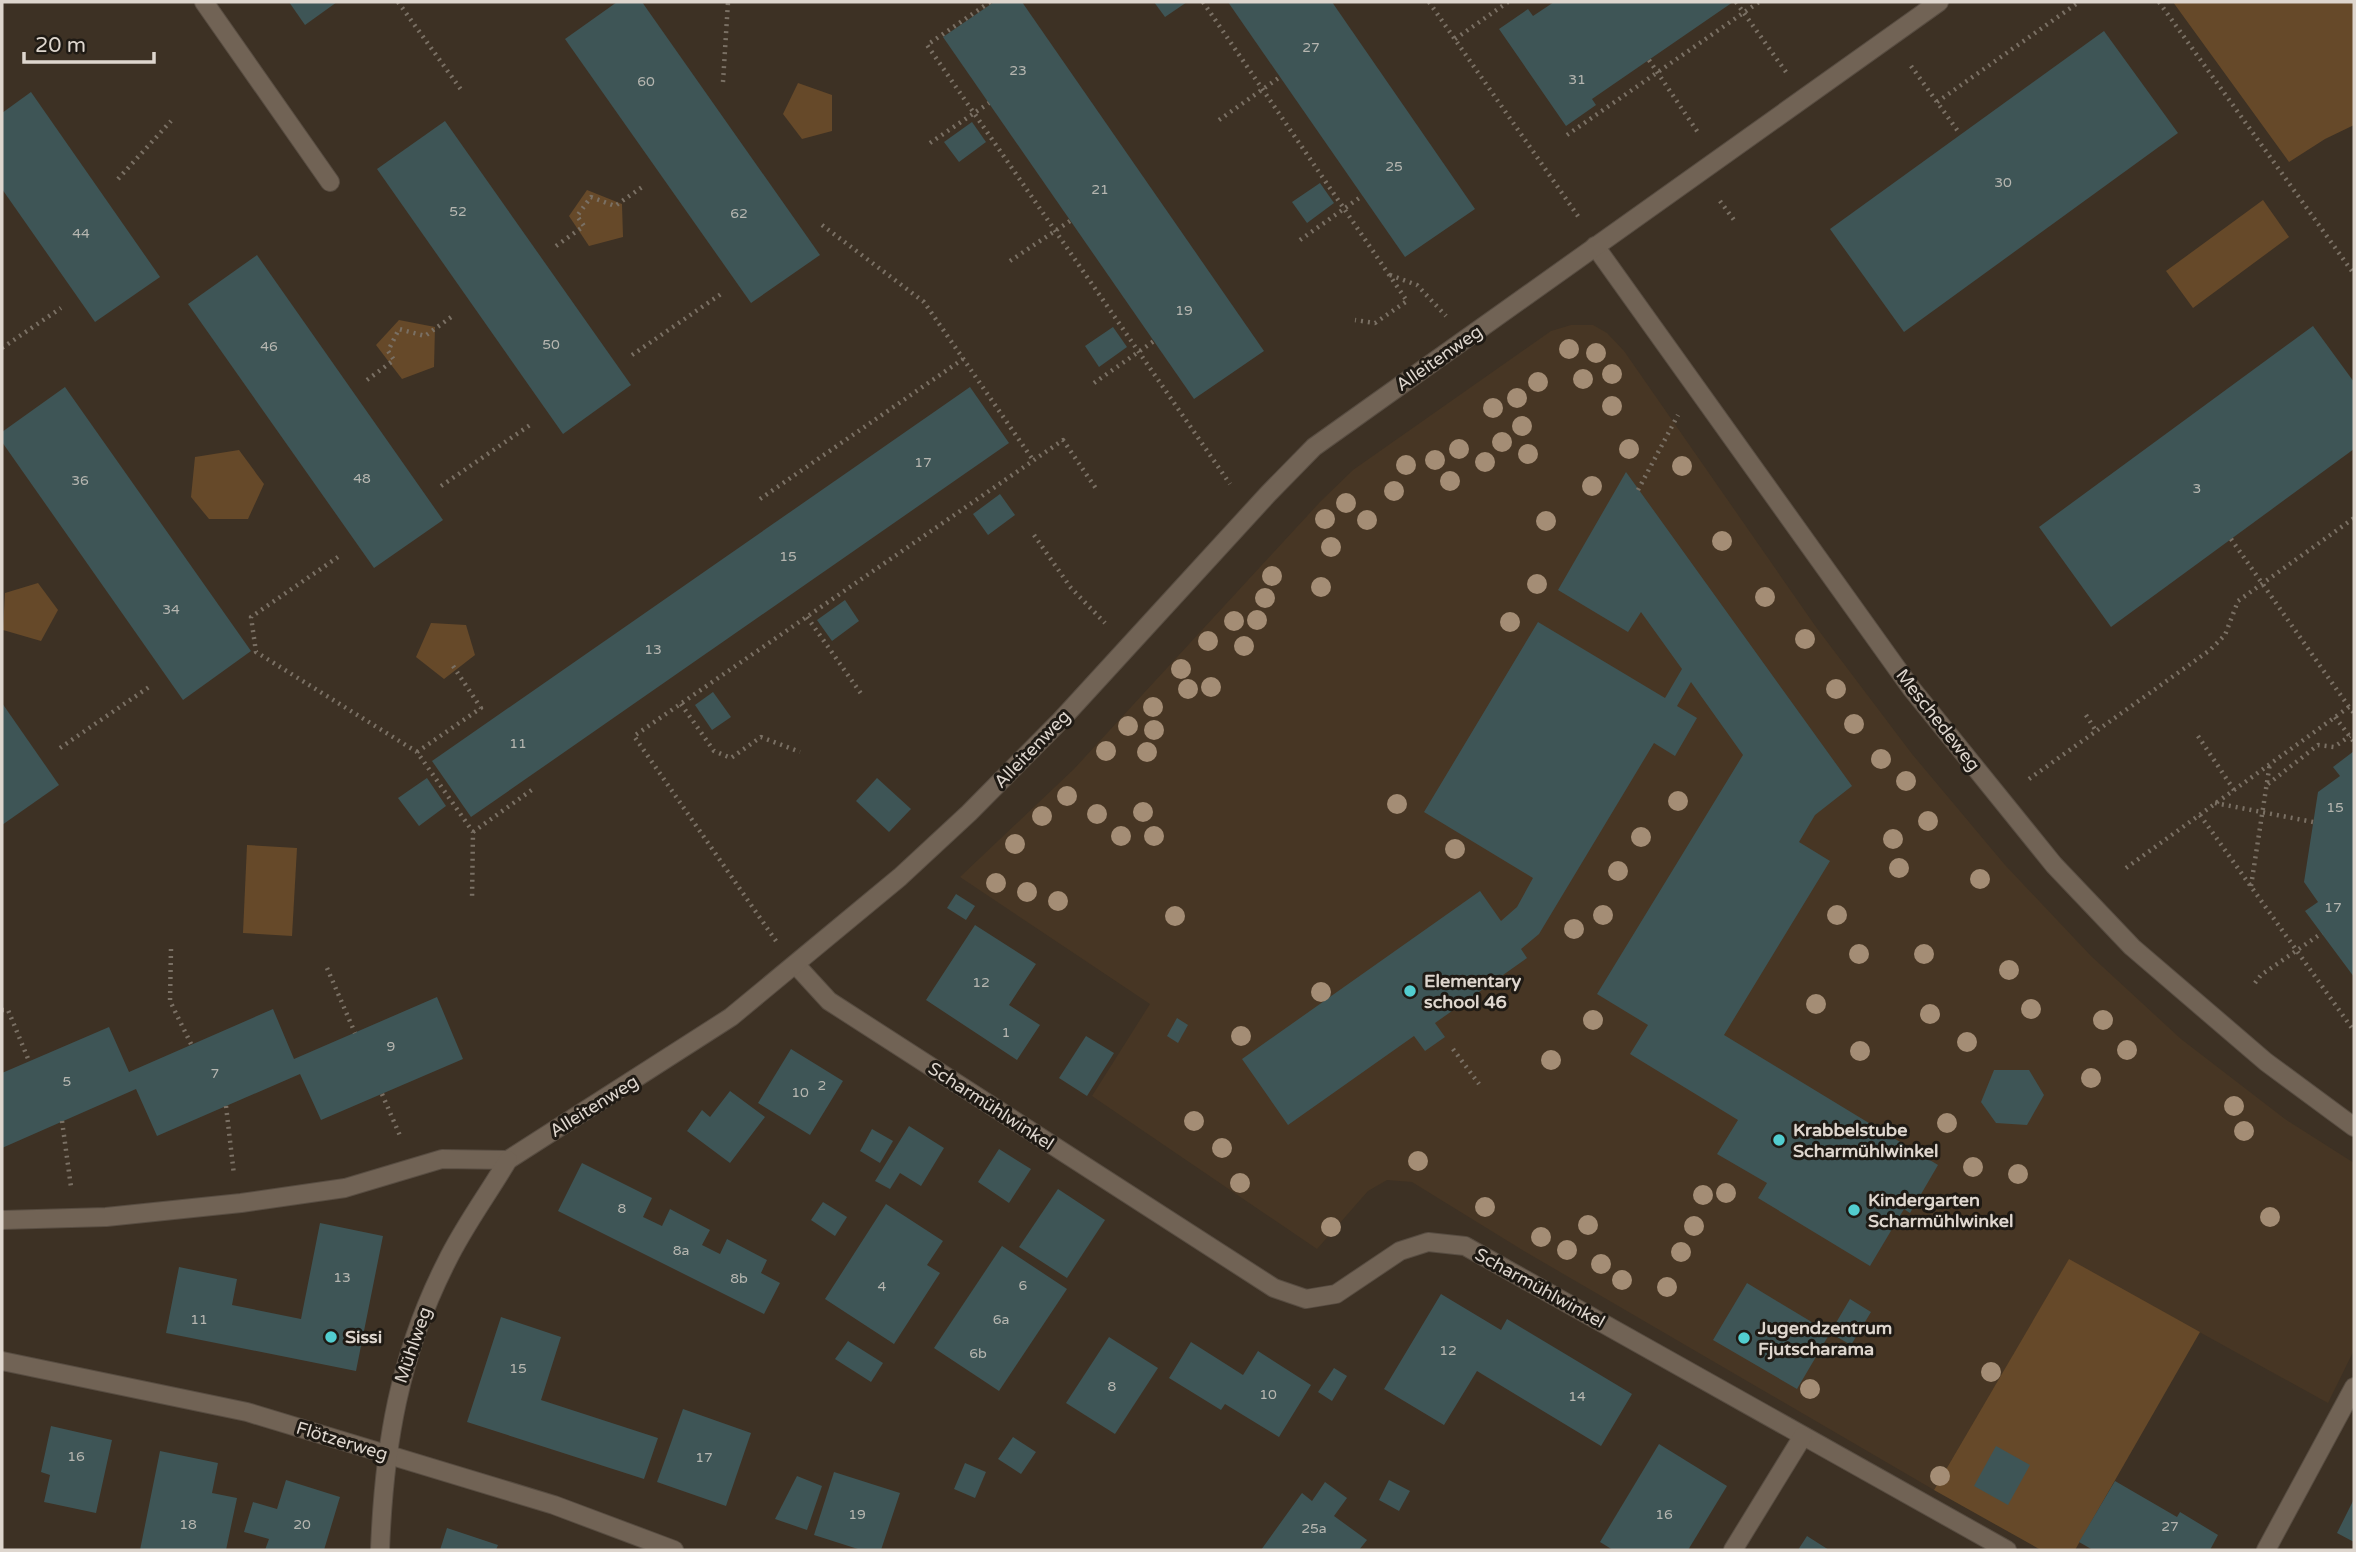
<svg xmlns="http://www.w3.org/2000/svg" width="2356" height="1552" viewBox="0 0 2356 1552" font-family="'Varela Round',sans-serif">
<style>
.built{fill:#473624}
.green{fill:#664929}
.building{fill:#3e5556}
.lines{fill:none;stroke-linecap:round;stroke-linejoin:round}
.minor-casing{stroke:#584d42;stroke-width:20}
.path{stroke:#7a7064;stroke-width:4.5;stroke-dasharray:2 5;stroke-linecap:butt}
.minor{stroke:#716355;stroke-width:18}
.tree{fill:#a48d75}
.poi-dot{fill:#52cdcf;stroke:#1f1a14;stroke-width:2.5}
.labels{text-anchor:middle;dominant-baseline:central;stroke-width:6;stroke-linejoin:round;paint-order:stroke}
.number-label{font-size:14px;fill:#b6b6b0}
.street-label{font-size:18px;fill:#ded6ce;stroke:#1f1a14}
.poi-label{font-size:18px;font-weight:bold;fill:#ded6ce;stroke:#1f1a14;text-anchor:start}
</style>
<rect width="100%" height="100%" fill="#3d3124"/>
<polygon class="built" points="1571,325 1593,325 1607,333 1624,351 1816,627 1912,754 2005,865 2091,956 2181,1039 2285,1119 2354,1163 2354,1350 2328,1403 2069,1260 1934,1490 1524,1251 1412,1182 1387,1180 1368,1191 1317,1249 1092,1096 1150,1004 960,877 1074,769 1320,502 1353,470 1551,331"/>
<g class="green">
<polygon points="2173,2 2354,2 2354,125 2325,139 2289,162"/>
<polygon points="798,83 832,95 832,131 802,139 783,114"/>
<polygon points="587,190 622,204 623,237 589,246 569,216"/>
<polygon points="2263,200 2289,237 2193,308 2166,271"/>
<polygon points="399,320 435,327 434,367 402,379 376,345"/>
<polygon points="239,450 264,484 248,519 209,519 191,497 195,457"/>
<polygon points="38,583 58,610 41,641 3,630 5,593"/>
<polygon points="431,623 466,625 475,655 444,679 416,657"/>
<polygon points="247,845 297,848 292,936 243,933"/>
<polygon points="2069,1259 2200,1332 2075,1550 2041,1550 1934,1490"/>
</g>
<g class="building">
<polygon points="289,2 337,2 305,25"/>
<polygon points="617,2 642,2 820,255 751,303 565,39"/>
<polygon points="994,2 1022,2 1264,351 1194,399 943,37"/>
<polygon points="1154,2 1187,2 1165,17"/>
<polygon points="1228,2 1332,2 1475,209 1405,257"/>
<polygon points="1554,2 1733,2 1592,99 1596,105 1566,126 1499,29 1528,9 1533,16"/>
<polygon points="2104,31 2178,133 1904,332 1830,229"/>
<polygon points="31,92 160,277 95,322 2,189 2,113"/>
<polygon points="445,121 631,385 563,434 377,169"/>
<polygon points="972,122 986,142 959,162 944,142"/>
<polygon points="1320,183 1334,203 1307,223 1292,202"/>
<polygon points="257,255 443,520 374,568 188,304"/>
<polygon points="2313,326 2354,382 2354,449 2111,627 2039,527"/>
<polygon points="1113,327 1127,347 1099,367 1085,346"/>
<polygon points="65,387 251,651 183,700 2,442 2,432"/>
<polygon points="970,387 1009,443 471,817 432,761"/>
<polygon points="1626,472 1852,786 1815,815 1799,842 1830,861 1724,1035 1938,1165 1910,1213 1904,1209 1870,1266 1758,1198 1767,1183 1717,1154 1738,1120 1630,1054 1648,1025 1597,994 1743,755 1691,682 1677,706 1697,718 1675,756 1654,743 1539,934 1521,949 1527,958 1435,1023 1445,1037 1425,1051 1414,1036 1288,1125 1242,1059 1480,891 1501,921 1517,907 1533,878 1424,812 1538,622 1665,698 1682,669 1641,612 1628,632 1558,590"/>
<polygon points="1000,494 1015,515 988,535 973,514"/>
<polygon points="845,600 859,621 832,641 817,620"/>
<polygon points="713,692 731,717 712,730 695,705"/>
<polygon points="2,703 59,785 2,825"/>
<polygon points="2354,751 2354,977 2305,911 2318,902 2304,882 2318,792 2340,776 2333,767"/>
<polygon points="427,778 446,806 419,826 398,798"/>
<polygon points="877,778 911,809 889,832 856,801"/>
<polygon points="956,894 975,906 966,920 947,908"/>
<polygon points="975,925 1036,964 1009,1005 1040,1025 1017,1060 926,1000"/>
<polygon points="437,997 463,1059 321,1120 300,1074 157,1136 136,1089 2,1148 2,1073 109,1027 129,1072 273,1009 294,1059"/>
<polygon points="1177,1018 1188,1025 1178,1043 1167,1036"/>
<polygon points="1086,1036 1114,1053 1087,1096 1059,1078"/>
<polygon points="791,1049 843,1081 810,1135 758,1103"/>
<polygon points="1994,1070 2029,1070 2044,1095 2027,1125 1996,1123 1981,1102"/>
<polygon points="730,1091 765,1117 730,1163 687,1131 702,1110 710,1117"/>
<polygon points="909,1126 944,1148 921,1186 900,1173 890,1189 875,1181"/>
<polygon points="872,1129 893,1141 880,1163 860,1151"/>
<polygon points="999,1149 1031,1169 1009,1203 978,1182"/>
<polygon points="582,1163 652,1198 643,1217 662,1226 670,1209 710,1230 702,1245 720,1254 727,1239 767,1260 761,1273 780,1283 764,1314 558,1211"/>
<polygon points="1058,1189 1105,1220 1067,1278 1019,1247"/>
<polygon points="823,1202 847,1217 835,1236 811,1220"/>
<polygon points="886,1204 943,1241 927,1265 940,1273 894,1344 825,1299"/>
<polygon points="320,1223 383,1236 356,1371 166,1333 179,1267 237,1279 232,1305 301,1319"/>
<polygon points="1002,1246 1067,1289 999,1391 934,1348"/>
<polygon points="1747,1283 1830,1333 1850,1299 1871,1312 1851,1345 1830,1333 1797,1389 1713,1340"/>
<polygon points="1441,1294 1501,1330 1507,1319 1632,1394 1601,1446 1477,1371 1444,1425 1384,1389"/>
<polygon points="501,1317 561,1337 541,1400 658,1438 644,1479 467,1422"/>
<polygon points="1109,1337 1158,1368 1115,1434 1066,1403"/>
<polygon points="848,1341 883,1363 871,1382 835,1359"/>
<polygon points="1191,1342 1243,1375 1258,1351 1311,1385 1279,1437 1225,1404 1221,1410 1169,1378"/>
<polygon points="1334,1368 1347,1376 1332,1401 1318,1392"/>
<polygon points="683,1409 751,1433 726,1506 657,1482"/>
<polygon points="51,1426 112,1440 96,1513 44,1502 50,1475 41,1472"/>
<polygon points="1013,1437 1036,1452 1021,1474 998,1459"/>
<polygon points="1659,1444 1727,1486 1688,1550 1613,1550 1600,1542"/>
<polygon points="1996,1446 2030,1465 2008,1505 1974,1486"/>
<polygon points="160,1451 218,1463 212,1493 237,1498 226,1550 140,1550"/>
<polygon points="965,1463 986,1472 975,1498 954,1489"/>
<polygon points="834,1472 900,1493 881,1550 861,1550 814,1535"/>
<polygon points="797,1476 822,1486 807,1530 775,1519"/>
<polygon points="286,1480 340,1497 324,1550 265,1550 269,1539 244,1532 253,1502 277,1509"/>
<polygon points="1389,1480 1410,1491 1399,1511 1379,1500"/>
<polygon points="2115,1481 2177,1517 2180,1512 2218,1535 2210,1550 2093,1550 2079,1542"/>
<polygon points="1325,1482 1347,1498 1334,1516 1367,1540 1359,1550 1261,1550 1302,1493 1312,1501"/>
<polygon points="2354,1499 2354,1542 2337,1533"/>
<polygon points="447,1528 498,1545 496,1550 440,1550"/>
<polygon points="1807,1536 1829,1550 1798,1550"/>
</g>
<g class="lines">
<g class="minor-casing">
<g id="minor">
<polyline points="204,2 330,182"/>
<polyline points="1595,246 1911,688 2054,865 2132,947 2266,1062 2354,1127"/>
<polyline points="796,965 829,1001 1274,1288 1306,1299 1336,1294 1400,1251 1428,1242 1465,1246 2007,1550"/>
<polyline points="2,1220 106,1217 241,1203 345,1188 442,1159 508,1160 731,1017 900,877 969,813 1060,721 1268,494 1314,447 1939,2"/>
<polyline points="2,1361 247,1412 554,1505 674,1550"/>
<path d="M380,1550C384,1446 399,1355 447,1261C464,1226 488,1194 508,1160"/>
<polyline points="1733,1550 1803,1436"/>
<polyline points="2266,1550 2354,1387"/>
</g>
</g>
<g class="path">
<polyline points="398,2 462,91"/>
<polyline points="990,2 927,45 1230,484"/>
<polyline points="1203,2 1407,301 1375,323 1355,320"/>
<polyline points="1429,2 1580,219"/>
<polyline points="1736,2 1786,72"/>
<polyline points="2159,2 2354,274"/>
<polyline points="1455,39 1508,2"/>
<polyline points="1649,60 1699,134"/>
<polyline points="1911,66 1960,134"/>
<polyline points="723,82 728,2"/>
<polyline points="1937,102 2079,2"/>
<polyline points="1219,120 1280,77"/>
<polyline points="1567,135 1759,2"/>
<polyline points="930,143 989,103"/>
<polyline points="118,179 171,121"/>
<polyline points="1720,201 1734,220"/>
<polyline points="822,225 924,302 1033,460"/>
<polyline points="1300,240 1362,196"/>
<polyline points="556,246 584,226 577,216 591,197 615,206 645,185"/>
<polyline points="1010,261 1070,221"/>
<polyline points="1390,275 1417,285 1446,316"/>
<polyline points="2,348 61,308"/>
<polyline points="632,355 721,294"/>
<polyline points="367,380 394,360 388,351 399,329 425,336 454,315"/>
<polyline points="1094,383 1154,341"/>
<polyline points="441,486 530,425"/>
<polyline points="1638,490 1678,415"/>
<polyline points="760,499 963,359"/>
<polyline points="1034,535 1071,588 1105,623"/>
<polyline points="2231,539 2349,707"/>
<polyline points="338,557 251,617 256,652 417,752 473,832 472,900"/>
<polyline points="807,617 862,695"/>
<polyline points="681,704 714,751 731,758 761,737 800,752"/>
<polyline points="2086,715 2096,731"/>
<polyline points="2335,717 2354,742"/>
<polyline points="2198,736 2234,790"/>
<polyline points="60,748 149,687"/>
<polyline points="417,752 481,708 453,666"/>
<polyline points="2029,779 2210,650 2225,635 2238,601 2354,518"/>
<polyline points="2268,784 2318,745 2334,747 2350,736"/>
<polyline points="2215,803 2313,822"/>
<polyline points="2200,815 2354,1031"/>
<polyline points="473,832 533,789"/>
<polyline points="2126,868 2349,707 2354,713"/>
<polyline points="2251,886 2270,763"/>
<polyline points="776,941 634,736 1063,440 1097,490"/>
<polyline points="171,949 170,1001 191,1044"/>
<polyline points="327,968 355,1033"/>
<polyline points="2255,983 2261,975 2322,933"/>
<polyline points="2,1010 8,1010 29,1061"/>
<polyline points="1453,1049 1479,1084"/>
<polyline points="382,1094 401,1138"/>
<polyline points="226,1106 234,1175"/>
<polyline points="62,1121 71,1187"/>
</g>
<use href="#minor" class="minor"/>
</g>
<g class="tree">
<circle cx="1569" cy="349" r="10"/>
<circle cx="1596" cy="353" r="10"/>
<circle cx="1612" cy="374" r="10"/>
<circle cx="1583" cy="379" r="10"/>
<circle cx="1538" cy="382" r="10"/>
<circle cx="1517" cy="398" r="10"/>
<circle cx="1612" cy="406" r="10"/>
<circle cx="1493" cy="408" r="10"/>
<circle cx="1522" cy="426" r="10"/>
<circle cx="1502" cy="442" r="10"/>
<circle cx="1459" cy="449" r="10"/>
<circle cx="1629" cy="449" r="10"/>
<circle cx="1528" cy="454" r="10"/>
<circle cx="1435" cy="460" r="10"/>
<circle cx="1485" cy="462" r="10"/>
<circle cx="1406" cy="465" r="10"/>
<circle cx="1682" cy="466" r="10"/>
<circle cx="1450" cy="481" r="10"/>
<circle cx="1592" cy="486" r="10"/>
<circle cx="1394" cy="491" r="10"/>
<circle cx="1346" cy="503" r="10"/>
<circle cx="1325" cy="519" r="10"/>
<circle cx="1367" cy="520" r="10"/>
<circle cx="1546" cy="521" r="10"/>
<circle cx="1722" cy="541" r="10"/>
<circle cx="1331" cy="547" r="10"/>
<circle cx="1272" cy="576" r="10"/>
<circle cx="1537" cy="584" r="10"/>
<circle cx="1321" cy="587" r="10"/>
<circle cx="1765" cy="597" r="10"/>
<circle cx="1265" cy="598" r="10"/>
<circle cx="1257" cy="620" r="10"/>
<circle cx="1234" cy="621" r="10"/>
<circle cx="1510" cy="622" r="10"/>
<circle cx="1805" cy="639" r="10"/>
<circle cx="1208" cy="641" r="10"/>
<circle cx="1244" cy="646" r="10"/>
<circle cx="1181" cy="669" r="10"/>
<circle cx="1211" cy="687" r="10"/>
<circle cx="1188" cy="689" r="10"/>
<circle cx="1836" cy="689" r="10"/>
<circle cx="1153" cy="707" r="10"/>
<circle cx="1854" cy="724" r="10"/>
<circle cx="1128" cy="726" r="10"/>
<circle cx="1154" cy="730" r="10"/>
<circle cx="1106" cy="751" r="10"/>
<circle cx="1147" cy="752" r="10"/>
<circle cx="1881" cy="759" r="10"/>
<circle cx="1906" cy="781" r="10"/>
<circle cx="1067" cy="796" r="10"/>
<circle cx="1678" cy="801" r="10"/>
<circle cx="1397" cy="804" r="10"/>
<circle cx="1143" cy="812" r="10"/>
<circle cx="1097" cy="814" r="10"/>
<circle cx="1042" cy="816" r="10"/>
<circle cx="1928" cy="821" r="10"/>
<circle cx="1121" cy="836" r="10"/>
<circle cx="1154" cy="836" r="10"/>
<circle cx="1641" cy="837" r="10"/>
<circle cx="1893" cy="839" r="10"/>
<circle cx="1015" cy="844" r="10"/>
<circle cx="1455" cy="849" r="10"/>
<circle cx="1899" cy="868" r="10"/>
<circle cx="1618" cy="871" r="10"/>
<circle cx="1980" cy="879" r="10"/>
<circle cx="996" cy="883" r="10"/>
<circle cx="1027" cy="892" r="10"/>
<circle cx="1058" cy="901" r="10"/>
<circle cx="1603" cy="915" r="10"/>
<circle cx="1837" cy="915" r="10"/>
<circle cx="1175" cy="916" r="10"/>
<circle cx="1574" cy="929" r="10"/>
<circle cx="1859" cy="954" r="10"/>
<circle cx="1924" cy="954" r="10"/>
<circle cx="2009" cy="970" r="10"/>
<circle cx="1321" cy="992" r="10"/>
<circle cx="1816" cy="1004" r="10"/>
<circle cx="2031" cy="1009" r="10"/>
<circle cx="1930" cy="1014" r="10"/>
<circle cx="1593" cy="1020" r="10"/>
<circle cx="2103" cy="1020" r="10"/>
<circle cx="1241" cy="1036" r="10"/>
<circle cx="1967" cy="1042" r="10"/>
<circle cx="2127" cy="1050" r="10"/>
<circle cx="1860" cy="1051" r="10"/>
<circle cx="1551" cy="1060" r="10"/>
<circle cx="2091" cy="1078" r="10"/>
<circle cx="2234" cy="1106" r="10"/>
<circle cx="1194" cy="1121" r="10"/>
<circle cx="1947" cy="1123" r="10"/>
<circle cx="2244" cy="1131" r="10"/>
<circle cx="1222" cy="1148" r="10"/>
<circle cx="1418" cy="1161" r="10"/>
<circle cx="1973" cy="1167" r="10"/>
<circle cx="2018" cy="1174" r="10"/>
<circle cx="1240" cy="1183" r="10"/>
<circle cx="1726" cy="1193" r="10"/>
<circle cx="1703" cy="1195" r="10"/>
<circle cx="1485" cy="1207" r="10"/>
<circle cx="2270" cy="1217" r="10"/>
<circle cx="1588" cy="1225" r="10"/>
<circle cx="1694" cy="1226" r="10"/>
<circle cx="1331" cy="1227" r="10"/>
<circle cx="1541" cy="1237" r="10"/>
<circle cx="1567" cy="1250" r="10"/>
<circle cx="1681" cy="1252" r="10"/>
<circle cx="1601" cy="1264" r="10"/>
<circle cx="1622" cy="1280" r="10"/>
<circle cx="1667" cy="1287" r="10"/>
<circle cx="1991" cy="1372" r="10"/>
<circle cx="1810" cy="1389" r="10"/>
<circle cx="1940" cy="1476" r="10"/>
</g>
<g class="poi-dot">
<circle cx="1410" cy="991" r="7"/>
<circle cx="1779" cy="1140" r="7"/>
<circle cx="1854" cy="1210" r="7"/>
<circle cx="331" cy="1337" r="7"/>
<circle cx="1744" cy="1338" r="7"/>
</g>
<g class="labels">
<g class="number-label">
<text x="1311" y="47">27</text>
<text x="1018" y="70">23</text>
<text x="1577" y="79">31</text>
<text x="646" y="81">60</text>
<text x="1394" y="166">25</text>
<text x="2003" y="182">30</text>
<text x="1100" y="189">21</text>
<text x="458" y="211">52</text>
<text x="739" y="213">62</text>
<text x="81" y="233">44</text>
<text x="1184" y="310">19</text>
<text x="551" y="344">50</text>
<text x="269" y="346">46</text>
<text x="923" y="462">17</text>
<text x="362" y="478">48</text>
<text x="80" y="480">36</text>
<text x="2197" y="488">3</text>
<text x="788" y="556">15</text>
<text x="171" y="609">34</text>
<text x="653" y="649">13</text>
<text x="518" y="743">11</text>
<text x="2335" y="807">15</text>
<text x="2333" y="907">17</text>
<text x="981" y="982">12</text>
<text x="1006" y="1032">1</text>
<text x="391" y="1046">9</text>
<text x="215" y="1073">7</text>
<text x="67" y="1081">5</text>
<text x="822" y="1085">2</text>
<text x="800" y="1092">10</text>
<text x="622" y="1208">8</text>
<text x="681" y="1250">8a</text>
<text x="342" y="1277">13</text>
<text x="739" y="1278">8b</text>
<text x="1023" y="1285">6</text>
<text x="882" y="1286">4</text>
<text x="199" y="1319">11</text>
<text x="1001" y="1319">6a</text>
<text x="1448" y="1350">12</text>
<text x="978" y="1353">6b</text>
<text x="518" y="1368">15</text>
<text x="1112" y="1386">8</text>
<text x="1268" y="1394">10</text>
<text x="1577" y="1396">14</text>
<text x="76" y="1456">16</text>
<text x="704" y="1457">17</text>
<text x="857" y="1514">19</text>
<text x="1664" y="1514">16</text>
<text x="188" y="1524">18</text>
<text x="302" y="1524">20</text>
<text x="2170" y="1526">27</text>
<text x="1314" y="1528">25a</text>
</g>
<g class="street-label">
<text transform="translate(1439 358) rotate(-35)">Alleitenweg</text>
<text transform="translate(1938 720) rotate(52)">Meschedeweg</text>
<text transform="translate(1032 749) rotate(-46)">Alleitenweg</text>
<text transform="translate(594 1106) rotate(-32)">Alleitenweg</text>
<text transform="translate(991 1106) rotate(33)">Scharmühlwinkel</text>
<text transform="translate(1540 1288) rotate(29)">Scharmühlwinkel</text>
<text transform="translate(413 1345) rotate(-71)">Mühlweg</text>
<text transform="translate(342 1441) rotate(17)">Flötzerweg</text>
</g>
<g class="poi-label">
<text x="1424" y="981">Elementary<tspan x="1424" dy="21">school 46</tspan></text>
<text x="1793" y="1130">Krabbelstube<tspan x="1793" dy="21">Scharmühlwinkel</tspan></text>
<text x="1868" y="1200">Kindergarten<tspan x="1868" dy="21">Scharmühlwinkel</tspan></text>
<text x="1758" y="1328">Jugendzentrum<tspan x="1758" dy="21">Fjutscharama</tspan></text>
<text x="345" y="1337">Sissi</text>
</g>
</g>
<rect width="2356" height="1552" fill="none" stroke="#ded6ce" stroke-width="7"/>
<path d="M24 52v10h130v-10" fill="none" stroke="#ded6ce" stroke-width="3.5"/>
<text x="35" y="52" font-size="21" fill="#ded6ce" stroke="#1f1a14" stroke-width="5" paint-order="stroke">20 m</text>
</svg>
